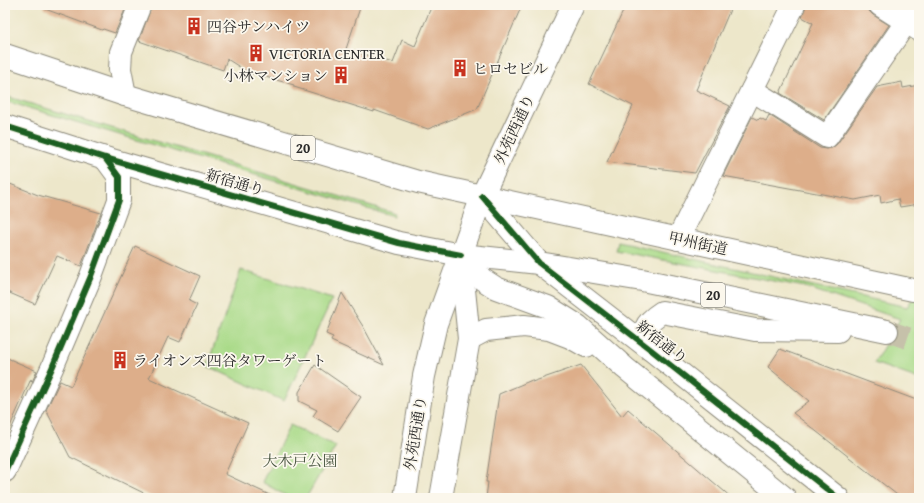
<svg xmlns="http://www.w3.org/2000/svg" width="924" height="503" viewBox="0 0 924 503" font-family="'Gentium Book Plus','Noto Serif JP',serif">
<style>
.green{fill:#a9da88;stroke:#6a825a}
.building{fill:#ddae8a}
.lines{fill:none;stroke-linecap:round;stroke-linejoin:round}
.highway-tunnel{stroke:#c6c1aa;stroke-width:22;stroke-dasharray:22 11;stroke-linecap:butt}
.street-casing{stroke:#8c897a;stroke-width:24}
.secondary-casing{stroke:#8c897a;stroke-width:24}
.highway-casing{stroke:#8c897a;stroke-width:24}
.street{stroke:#fff;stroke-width:22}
.secondary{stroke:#fff;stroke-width:22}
.highway{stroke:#fff;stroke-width:22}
.cycleway-casing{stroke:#fbf7ec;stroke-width:8}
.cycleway{stroke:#1b5e20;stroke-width:6}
.labels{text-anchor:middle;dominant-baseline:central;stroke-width:3.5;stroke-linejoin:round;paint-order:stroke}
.shield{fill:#fbf7ec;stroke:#696865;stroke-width:1}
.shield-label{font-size:14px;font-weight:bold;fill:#2b2b2b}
.poi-label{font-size:15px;fill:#2b2b2b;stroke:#fbf7ec;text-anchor:start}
.street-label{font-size:15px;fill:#2b2b2b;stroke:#fbf7ec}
.park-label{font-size:15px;fill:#4a5742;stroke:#fbf7ec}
</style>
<rect width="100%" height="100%" fill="#fbf7ec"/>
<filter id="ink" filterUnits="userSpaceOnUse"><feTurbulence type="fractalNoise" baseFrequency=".025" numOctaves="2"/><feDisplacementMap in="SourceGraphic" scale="8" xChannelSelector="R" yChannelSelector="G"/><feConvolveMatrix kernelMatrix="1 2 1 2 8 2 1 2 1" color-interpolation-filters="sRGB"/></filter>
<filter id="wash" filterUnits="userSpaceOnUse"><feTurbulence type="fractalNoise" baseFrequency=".012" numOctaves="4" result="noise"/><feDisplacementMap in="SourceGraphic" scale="16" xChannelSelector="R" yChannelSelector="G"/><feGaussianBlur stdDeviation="0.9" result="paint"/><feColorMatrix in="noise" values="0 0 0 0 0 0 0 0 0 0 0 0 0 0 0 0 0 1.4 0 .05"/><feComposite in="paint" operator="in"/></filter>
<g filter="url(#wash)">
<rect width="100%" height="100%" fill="#ede7ca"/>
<g class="green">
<polygon points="5,96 395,213 394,216 5,101"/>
<polygon points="618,242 907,307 919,288 919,379 874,363 900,319 805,287 616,251"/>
<polygon points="241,270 332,299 284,401 207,366"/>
<polygon points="290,425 336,446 306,498 290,498 262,482"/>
</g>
<g id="blocks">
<g class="building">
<polygon points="44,5 127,5 115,33 103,29 102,30 45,9"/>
<polygon points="152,5 361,5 346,49 393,63 402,40 415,46 432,5 522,5 477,109 428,129 374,110 374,112 294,87 294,85 255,74 249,73 227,59 223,70 139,41"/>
<polygon points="626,5 732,5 696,90 730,106 695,173 607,162 633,106 589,84"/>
<polygon points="806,5 868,5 869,11 873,15 889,25 824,120 780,93 813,23 802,17"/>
<polygon points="902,82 903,88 919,85 919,204 900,207 898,199 881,203 880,195 855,200 723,176 752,117 758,120 760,118 766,121 769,115 820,148 826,149 832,148 837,144 877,87"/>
<polygon points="5,182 38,195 101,213 81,266 57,256 35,304 5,291"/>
<polygon points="135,246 200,276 189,301 197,305 180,342 168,337 149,378 248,423 225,474 276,498 154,498 70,457 46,410 60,381 71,386"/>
<polygon points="342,293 364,328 384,365 331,341 333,337 326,334"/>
<polygon points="780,349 919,401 919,498 901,498 793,413 809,401 768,367"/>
<polygon points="5,357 37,371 32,382 31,379 5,438"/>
<polygon points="315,365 361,397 338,431 313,416 317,410 299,401 299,392"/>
<polygon points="581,365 622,416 628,409 732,498 486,498 488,482 486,482 499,394 532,380 532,382"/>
</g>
</g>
</g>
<g filter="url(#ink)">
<use href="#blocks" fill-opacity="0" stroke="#8c897a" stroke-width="1"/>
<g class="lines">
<polyline class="highway-tunnel" points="887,331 919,342"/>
<g class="street-casing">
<g id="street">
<polyline points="880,5 919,30"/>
<polyline points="752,90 827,137 918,5"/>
<polyline points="125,95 120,69 121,52 140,5"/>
<polyline points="678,239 794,5"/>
<polyline points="5,471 52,368 91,276 119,200 119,177 105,158"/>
</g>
</g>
<g class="secondary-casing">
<g id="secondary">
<polyline points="482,196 539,263 650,349 838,498"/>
<polyline points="461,255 482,279 496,288 548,307 578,326 625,368 785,498"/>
<polyline points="469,339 486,330 524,326 549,329 570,337 586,346"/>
<polyline points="405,498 424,376 436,324 482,196 573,5"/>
<polyline points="441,498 469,339 461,260"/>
</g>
</g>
<g class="highway-casing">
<g id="highway">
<polyline points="5,55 125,95 418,182 913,290"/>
<polyline points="5,126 105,158 399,243 461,255 539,263 642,280 887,331"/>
<path d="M650,349C641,329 645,323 662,312L755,330L838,331"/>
</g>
</g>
<use href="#street" class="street"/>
<use href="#secondary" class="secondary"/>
<use href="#highway" class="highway"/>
<g class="cycleway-casing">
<g id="cycleway">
<polyline points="5,126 105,158 399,243 461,255"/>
<polyline points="482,196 539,263 650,349 838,498"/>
<polyline points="5,471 52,368 91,276 119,200 119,177 105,158"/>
</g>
</g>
<use href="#cycleway" class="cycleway"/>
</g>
</g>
<defs>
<g id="building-bare" transform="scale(1.38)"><path d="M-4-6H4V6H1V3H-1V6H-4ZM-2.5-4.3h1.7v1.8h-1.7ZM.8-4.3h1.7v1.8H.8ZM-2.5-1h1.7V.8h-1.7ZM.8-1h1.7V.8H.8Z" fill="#c8321e" stroke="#fbf7ec" stroke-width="2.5" paint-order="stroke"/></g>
</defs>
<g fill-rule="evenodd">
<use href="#building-bare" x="194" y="26"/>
<use href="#building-bare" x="256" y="53"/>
<use href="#building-bare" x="460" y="68"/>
<use href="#building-bare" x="341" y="75"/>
<use href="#building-bare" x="120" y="360"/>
</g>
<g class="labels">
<g class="shield">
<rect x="291" y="136" width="24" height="24" rx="3"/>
<rect x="701" y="283" width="24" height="24" rx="3"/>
</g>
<g class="shield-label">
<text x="303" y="148">20</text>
<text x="713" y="295">20</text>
</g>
<g class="poi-label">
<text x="207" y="26">四谷サンハイツ</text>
<text x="269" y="53">VICTORIA CENTER</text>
<text x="473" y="68">ヒロセビル</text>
<text x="328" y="75" text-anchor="end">小林マンション</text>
<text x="133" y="360">ライオンズ四谷タワーゲート</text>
</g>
<g class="street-label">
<text transform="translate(514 129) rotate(-65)">外苑西通り</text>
<text transform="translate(235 182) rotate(16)">新宿通り</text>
<text transform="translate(698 243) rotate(12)">甲州街道</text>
<text transform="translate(662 342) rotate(38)">新宿通り</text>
<text transform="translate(415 433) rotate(-81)">外苑西通り</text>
</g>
<g class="park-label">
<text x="300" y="460">大木戸公園</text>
</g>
</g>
<rect width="924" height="503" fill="none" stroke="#fbf7ec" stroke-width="20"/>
</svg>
